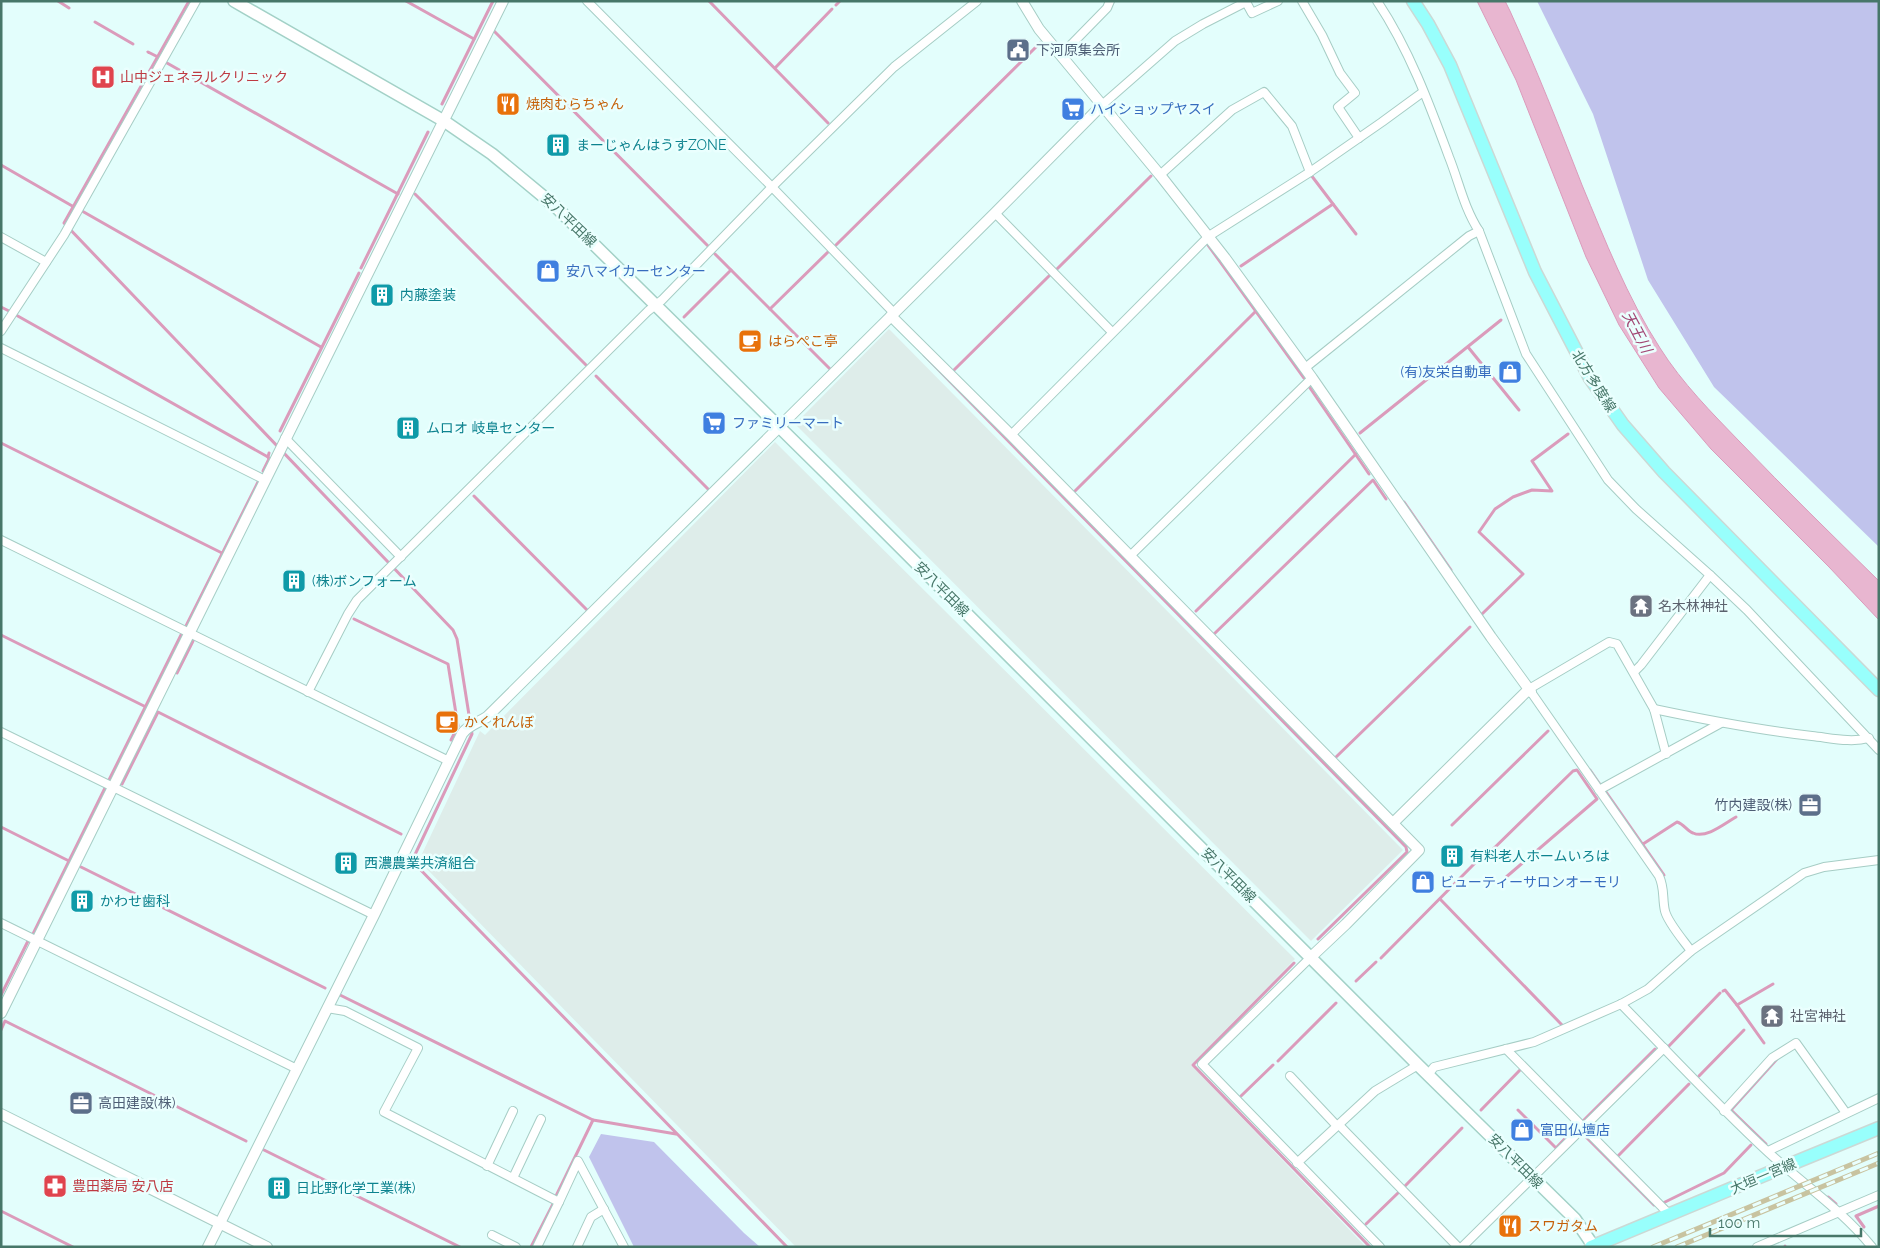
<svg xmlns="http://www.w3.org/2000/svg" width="1880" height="1248" viewBox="0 0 1880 1248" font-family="Raleway,'Noto Sans JP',sans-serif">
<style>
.industrial{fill:#deedea}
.green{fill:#c0c3ec}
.water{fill:#e8b6d0;stroke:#db9bbb}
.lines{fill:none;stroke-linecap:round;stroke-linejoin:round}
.stream{stroke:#db9bbb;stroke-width:3}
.minor-casing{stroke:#a6cdc5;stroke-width:10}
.tertiary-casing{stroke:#a6cdc5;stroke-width:12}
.secondary-casing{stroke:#a3d1c7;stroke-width:14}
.primary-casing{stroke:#cbd9d5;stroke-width:15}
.minor{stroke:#fff;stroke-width:8}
.tertiary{stroke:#fff;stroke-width:10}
.secondary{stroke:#fff;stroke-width:11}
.primary{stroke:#98fffc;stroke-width:12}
.rail-casing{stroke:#c8c3a0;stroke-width:5}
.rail{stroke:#eafffe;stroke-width:3;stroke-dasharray:9;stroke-linecap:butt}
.primary-bridge-casing{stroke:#cbd9d5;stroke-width:15;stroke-linecap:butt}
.primary-bridge{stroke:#98fffc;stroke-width:12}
.labels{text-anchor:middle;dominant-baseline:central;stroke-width:5;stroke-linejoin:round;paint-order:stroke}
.service-label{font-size:14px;fill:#4e5e75;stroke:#eafffe;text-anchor:start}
.health-label{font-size:14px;fill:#be3a42;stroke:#eafffe;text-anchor:start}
.food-label{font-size:14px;fill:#c56008;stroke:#eafffe;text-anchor:start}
.shop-label{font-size:14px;fill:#366cbe;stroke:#eafffe;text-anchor:start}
.culture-label{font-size:14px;fill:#0d838f;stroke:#eafffe;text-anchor:start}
.street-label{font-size:14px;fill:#477769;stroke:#eafffe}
.worship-label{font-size:14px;fill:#5b616d;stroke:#eafffe;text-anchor:start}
.water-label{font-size:15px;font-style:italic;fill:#a24774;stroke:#eafffe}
</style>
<rect width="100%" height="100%" fill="#e3fefc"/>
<g class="industrial">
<polygon points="889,329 1403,850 1311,941 795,424"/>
<polygon points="775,442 1295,959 1191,1065 1366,1247 796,1247 423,865 422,854 480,731 485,735"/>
</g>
<g class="green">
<polygon points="1537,1 1879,1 1879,547 1714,387 1648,280 1593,114"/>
<polygon points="601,1134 654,1142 744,1233 760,1247 634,1247 589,1157"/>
</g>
<path class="water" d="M1477,1H1505L1510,11C1536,68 1559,126 1582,185C1605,240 1627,297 1660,348C1682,383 1712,413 1740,442C1786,490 1832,535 1879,581V620L1829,567L1711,449L1659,388L1619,325L1586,257L1516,80Z"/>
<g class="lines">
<g class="stream">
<polyline points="58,1 69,8"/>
<polyline points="189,1 64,223 453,630 457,639 472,734 412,861 787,1247"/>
<polyline points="406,1 474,39"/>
<polyline points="709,1 828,123"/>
<polyline points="836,5 840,1"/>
<polyline points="95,22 133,44"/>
<polyline points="494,31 708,246"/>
<polyline points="148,52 158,57"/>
<polyline points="167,63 398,194"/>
<polyline points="775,68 832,9"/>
<polyline points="442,104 493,1"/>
<polyline points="1,165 74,207"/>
<polyline points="415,194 586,365"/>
<polyline points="1333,204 1356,234"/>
<polyline points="82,211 321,347"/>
<polyline points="836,245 1040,43"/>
<polyline points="1208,245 1304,378"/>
<polyline points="715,254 830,369"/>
<polyline points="1241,266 1333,204 1311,175"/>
<polyline points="361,268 428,132"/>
<polyline points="1056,270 1151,176"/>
<polyline points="1,307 9,311"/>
<polyline points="770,309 829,251"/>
<polyline points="16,315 268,457 269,453"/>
<polyline points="684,317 731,270"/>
<polyline points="1468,347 1519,410"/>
<polyline points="924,355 1406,847 1407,852 1318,939"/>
<polyline points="954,370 1051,274"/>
<polyline points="596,376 709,490"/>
<polyline points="1308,385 1369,474"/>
<polyline points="280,431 359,273"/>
<polyline points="1360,433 1501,320"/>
<polyline points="1,443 222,553"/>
<polyline points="263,471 269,459 268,457"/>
<polyline points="1075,491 1256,311"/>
<polyline points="474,496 588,611"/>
<polyline points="1404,502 1451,570"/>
<polyline points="1196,611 1356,454"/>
<polyline points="1481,615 1523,574 1479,532 1495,509 1513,497 1532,490 1552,491 1532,461 1568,434"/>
<polyline points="354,619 448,664 458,726 451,740"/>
<polyline points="186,626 258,482"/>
<polyline points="1,635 146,707"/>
<polyline points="1213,635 1373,480 1386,499"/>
<polyline points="177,673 193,641"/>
<polyline points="1335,758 1470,627"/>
<polyline points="1590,770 1601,786"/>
<polyline points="109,780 181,635"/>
<polyline points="122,784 158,712 401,834"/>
<polyline points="1606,792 1664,875"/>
<polyline points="1452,825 1548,731"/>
<polyline points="1,827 69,861"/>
<path d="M1643,844L1677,822C1684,824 1687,831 1693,833C1706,839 1724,824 1736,817"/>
<polyline points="1484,858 1573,771 1577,770 1597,799 1505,878"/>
<polyline points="81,867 325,988"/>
<polyline points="1440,899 1562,1025"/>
<polyline points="33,934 105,788"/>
<polyline points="1381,958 1477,861"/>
<polyline points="1294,963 1193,1065 1370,1247"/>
<polyline points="1356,981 1376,962"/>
<polyline points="1723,991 1725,990 1737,1005 1773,984"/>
<polyline points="1,995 28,941"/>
<polyline points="340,995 593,1120 676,1134"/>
<polyline points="1737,1005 1764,1043"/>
<polyline points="1,1030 5,1021 246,1141"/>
<polyline points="1667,1048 1720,993"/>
<polyline points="1278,1061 1336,1003"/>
<polyline points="1699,1076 1744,1030"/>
<polyline points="1241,1096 1273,1065"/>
<polyline points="1481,1110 1520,1070"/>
<polyline points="1518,1110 1556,1148 1576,1127"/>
<polyline points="1580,1120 1582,1122 1655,1049"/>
<polyline points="1584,1135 1654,1205"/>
<polyline points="1766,1144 1731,1110 1777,1059"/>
<polyline points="264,1150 460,1247"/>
<polyline points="1617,1157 1689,1084"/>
<polyline points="1405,1186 1462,1128"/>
<polyline points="556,1196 593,1120"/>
<polyline points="1828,1197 1836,1204"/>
<polyline points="1663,1203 1724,1173 1751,1145"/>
<polyline points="1,1211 73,1247"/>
<polyline points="1366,1224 1399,1192"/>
<polyline points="1864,1227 1856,1216 1879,1206"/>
<polyline points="1785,1246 1785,1247"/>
<polyline points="531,1247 553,1204"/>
</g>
<g class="minor-casing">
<g id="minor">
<polyline points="587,1 772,187 894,313"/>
<polyline points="1302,1 1322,35 1340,73 1355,93 1338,107 1359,138"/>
<path d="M1377,1C1409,49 1429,103 1449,157C1459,182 1464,208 1479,231L1526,354L1608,480L1636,509L1710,575L1747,610L1879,750"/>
<polyline points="1061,55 1107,8 1110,1"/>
<polyline points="1102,105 1175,41 1203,24 1246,2 1252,13 1278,1"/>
<polyline points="1160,175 1232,110 1264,92 1292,126 1310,172"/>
<polyline points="995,213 1112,332"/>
<polyline points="1,237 46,262"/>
<polyline points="1,331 64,235 196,1"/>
<polyline points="1,348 265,480"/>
<polyline points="1305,368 1469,236 1479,231"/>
<polyline points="1011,435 1209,236 1310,172 1382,122 1423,92"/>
<polyline points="285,438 401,557"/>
<polyline points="1,540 449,761"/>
<polyline points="1130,556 1312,378"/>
<polyline points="1634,672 1641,665 1710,575"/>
<polyline points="1529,689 1609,642 1617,644 1654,709 1666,754"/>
<polyline points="308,692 348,614 357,600 648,311 662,300 772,187 894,67 977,1"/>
<path d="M1531,692L1659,876C1665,889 1662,898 1665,911C1668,923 1684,941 1691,951"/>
<path d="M1654,709C1706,720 1759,730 1812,736C1831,738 1851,743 1869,738"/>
<polyline points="1,732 374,915"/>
<polyline points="1599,790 1721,723"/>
<polyline points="1,923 297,1069"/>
<polyline points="1311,957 1202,1064 1380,1247"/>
<path d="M1621,1004C1670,1054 1717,1105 1768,1152C1803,1184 1842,1210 1872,1247"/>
<polyline points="327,1008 345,1011 418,1048 384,1112 559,1202 578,1161 624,1247"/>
<polyline points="1506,1049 1669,1214"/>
<polyline points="1428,1075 1434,1067 1534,1042 1621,1004 1648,989 1691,951 1804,873 1824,867 1879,860"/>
<polyline points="1290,1076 1337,1126"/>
<polyline points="1724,1111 1772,1058 1796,1043 1846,1113"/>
<polyline points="1339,1125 1458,1247"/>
<polyline points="1768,1151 1879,1098"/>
<polyline points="1297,1163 1375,1091 1418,1065"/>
<polyline points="487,1166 513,1111"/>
<polyline points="513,1178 541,1119"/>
<polyline points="492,1235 516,1247"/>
<polyline points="537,1247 559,1202"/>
<polyline points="577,1247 591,1217 604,1209"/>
<polyline points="1462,1247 1664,1048"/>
<polyline points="1757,1247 1879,1195"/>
</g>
</g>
<g class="tertiary-casing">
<g id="tertiary">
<polyline points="1022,1 1039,29 1160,175 1225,258 1312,378 1491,637 1531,692"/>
<polyline points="891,316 1011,435 1419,850 1346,924 1311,957"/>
<polyline points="1393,823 1529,689"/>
<polyline points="1,1013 503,1"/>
<polyline points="1,1114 267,1247"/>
<path d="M208,1247L374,915L462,734C468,725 478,723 487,717L995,213L1102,105"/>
</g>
</g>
<g class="secondary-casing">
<polyline id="secondary" points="234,1 444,121 492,154 556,207 829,476 1418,1065 1575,1219 1594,1247"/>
</g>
<g class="primary-casing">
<g id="primary">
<polyline points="1413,1 1428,24 1450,65 1535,272 1590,378 1623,425 1664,472 1879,690"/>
<polyline points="1796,1162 1879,1128"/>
<polyline points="1591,1247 1781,1168"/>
</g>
</g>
<use href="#minor" class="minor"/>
<use href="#tertiary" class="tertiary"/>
<use href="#secondary" class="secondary"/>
<use href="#primary" class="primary"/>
<g class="rail-casing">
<g id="rail">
<polyline points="1653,1247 1879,1153"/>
<polyline points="1677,1247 1879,1163"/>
</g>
</g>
<use href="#rail" class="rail"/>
<g class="primary-bridge-casing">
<polyline id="primary-bridge" points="1781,1168 1796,1162"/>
</g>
<use href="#primary-bridge" class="primary-bridge"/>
</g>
<defs>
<g id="civic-square" transform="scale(1.25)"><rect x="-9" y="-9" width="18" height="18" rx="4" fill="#5c6f8a" stroke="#eafffe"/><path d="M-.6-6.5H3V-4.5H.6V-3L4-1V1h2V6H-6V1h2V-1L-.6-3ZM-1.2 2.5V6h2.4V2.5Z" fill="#fff"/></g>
<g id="hospital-square" transform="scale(1.25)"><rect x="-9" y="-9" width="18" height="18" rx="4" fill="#e0444e" stroke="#eafffe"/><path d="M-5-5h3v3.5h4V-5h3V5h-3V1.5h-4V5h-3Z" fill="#fff"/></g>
<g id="restaurant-square" transform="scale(1.25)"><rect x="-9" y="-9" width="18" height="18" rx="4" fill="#e8710a" stroke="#eafffe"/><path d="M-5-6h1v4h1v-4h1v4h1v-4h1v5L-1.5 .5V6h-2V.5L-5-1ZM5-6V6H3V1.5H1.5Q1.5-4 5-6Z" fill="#fff"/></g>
<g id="supermarket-square" transform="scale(1.25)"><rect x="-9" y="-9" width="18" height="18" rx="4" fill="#3f7fe0" stroke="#eafffe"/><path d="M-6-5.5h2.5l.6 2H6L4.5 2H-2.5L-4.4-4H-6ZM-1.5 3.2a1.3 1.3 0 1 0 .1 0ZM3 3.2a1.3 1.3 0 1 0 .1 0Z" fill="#fff"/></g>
<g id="building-square" transform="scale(1.25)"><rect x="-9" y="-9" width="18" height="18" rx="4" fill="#0f9aa8" stroke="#eafffe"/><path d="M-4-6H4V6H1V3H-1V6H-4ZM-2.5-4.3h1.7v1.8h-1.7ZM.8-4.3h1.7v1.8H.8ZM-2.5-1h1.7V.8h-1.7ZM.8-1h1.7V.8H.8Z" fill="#fff"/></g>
<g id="shop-square" transform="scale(1.25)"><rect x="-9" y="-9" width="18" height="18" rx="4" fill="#3f7fe0" stroke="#eafffe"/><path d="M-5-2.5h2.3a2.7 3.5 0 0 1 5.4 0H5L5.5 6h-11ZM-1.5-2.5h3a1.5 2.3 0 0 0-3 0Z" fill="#fff"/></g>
<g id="cafe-square" transform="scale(1.25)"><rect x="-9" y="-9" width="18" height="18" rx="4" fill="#e8710a" stroke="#eafffe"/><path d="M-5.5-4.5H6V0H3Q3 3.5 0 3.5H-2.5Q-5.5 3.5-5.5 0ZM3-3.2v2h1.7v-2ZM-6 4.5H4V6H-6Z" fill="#fff"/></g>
<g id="temple-square" transform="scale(1.25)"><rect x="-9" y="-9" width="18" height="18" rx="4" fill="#6b7280" stroke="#eafffe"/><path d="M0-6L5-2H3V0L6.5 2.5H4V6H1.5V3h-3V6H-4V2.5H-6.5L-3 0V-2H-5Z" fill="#fff"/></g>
<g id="office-square" transform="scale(1.25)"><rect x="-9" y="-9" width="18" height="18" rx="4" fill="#5c6f8a" stroke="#eafffe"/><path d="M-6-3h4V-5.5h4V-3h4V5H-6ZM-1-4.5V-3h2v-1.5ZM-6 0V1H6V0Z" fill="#fff"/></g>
<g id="pharmacy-square" transform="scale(1.25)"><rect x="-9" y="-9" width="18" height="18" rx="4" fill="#e0444e" stroke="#eafffe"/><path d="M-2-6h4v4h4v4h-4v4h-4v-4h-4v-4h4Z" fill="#fff"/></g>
</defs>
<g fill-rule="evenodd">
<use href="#civic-square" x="1018" y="50"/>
<use href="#hospital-square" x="103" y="77"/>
<use href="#restaurant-square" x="508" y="104"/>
<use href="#supermarket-square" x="1073" y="109"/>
<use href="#building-square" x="558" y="145"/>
<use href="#shop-square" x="548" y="271"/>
<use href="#building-square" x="382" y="295"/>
<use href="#cafe-square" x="750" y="341"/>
<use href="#shop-square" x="1510" y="372"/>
<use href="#supermarket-square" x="714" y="423"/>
<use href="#building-square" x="408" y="428"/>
<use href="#building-square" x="294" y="581"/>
<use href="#temple-square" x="1641" y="606"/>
<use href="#cafe-square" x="447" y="722"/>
<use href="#office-square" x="1810" y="805"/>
<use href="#building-square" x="1452" y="856"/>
<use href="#building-square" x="346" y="863"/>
<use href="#shop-square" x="1423" y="882"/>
<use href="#building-square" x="82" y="901"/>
<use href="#temple-square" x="1772" y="1016"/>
<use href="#office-square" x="81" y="1103"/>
<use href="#shop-square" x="1522" y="1130"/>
<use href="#pharmacy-square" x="55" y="1186"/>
<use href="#building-square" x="279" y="1188"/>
<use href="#restaurant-square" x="1510" y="1226"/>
</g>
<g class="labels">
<g class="service-label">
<text x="1036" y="50">下河原集会所</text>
<text x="1792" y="805" text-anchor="end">竹内建設(株)</text>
<text x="98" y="1103">高田建設(株)</text>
</g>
<g class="health-label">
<text x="120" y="77">山中ジェネラルクリニック</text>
<text x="72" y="1186">豊田薬局 安八店</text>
</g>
<g class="food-label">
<text x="526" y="104">焼肉むらちゃん</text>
<text x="768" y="341">はらぺこ亭</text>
<text x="464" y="722">かくれんぼ</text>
<text x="1528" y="1226">スワガタム</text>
</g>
<g class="shop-label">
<text x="1090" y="109">ハイショップヤスイ</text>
<text x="566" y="271">安八マイカーセンター</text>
<text x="1492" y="372" text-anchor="end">(有)友栄自動車</text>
<text x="732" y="423">ファミリーマート</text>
<text x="1440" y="882">ビューティーサロンオーモリ</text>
<text x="1540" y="1130">富田仏壇店</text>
</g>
<g class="culture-label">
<text x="576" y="145">まーじゃんはうすZONE</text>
<text x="400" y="295">内藤塗装</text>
<text x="426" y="428">ムロオ 岐阜センター</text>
<text x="312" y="581">(株)ボンフォーム</text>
<text x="1470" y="856">有料老人ホームいろは</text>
<text x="364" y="863">西濃農業共済組合</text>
<text x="100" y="901">かわせ歯科</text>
<text x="296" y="1188">日比野化学工業(株)</text>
</g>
<g class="street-label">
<text transform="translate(569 220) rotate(44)">安八平田線</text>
<text transform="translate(1594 381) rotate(58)">北方多度線</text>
<text transform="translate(942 589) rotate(45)">安八平田線</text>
<text transform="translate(1229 875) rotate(45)">安八平田線</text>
<text transform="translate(1516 1161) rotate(45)">安八平田線</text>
<text transform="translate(1763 1176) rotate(-23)">大垣一宮線</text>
</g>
<g class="worship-label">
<text x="1658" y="606">名木林神社</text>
<text x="1790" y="1016">社宮神社</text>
</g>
<g class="water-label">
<text transform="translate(1637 332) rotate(62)">天王川</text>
</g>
</g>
<rect width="1880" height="1248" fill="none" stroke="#477769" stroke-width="5"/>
<path d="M1710 1228v8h151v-8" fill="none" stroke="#477769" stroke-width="2.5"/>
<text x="1718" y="1228" font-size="15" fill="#477769" stroke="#eafffe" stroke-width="4" paint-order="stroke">100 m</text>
</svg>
